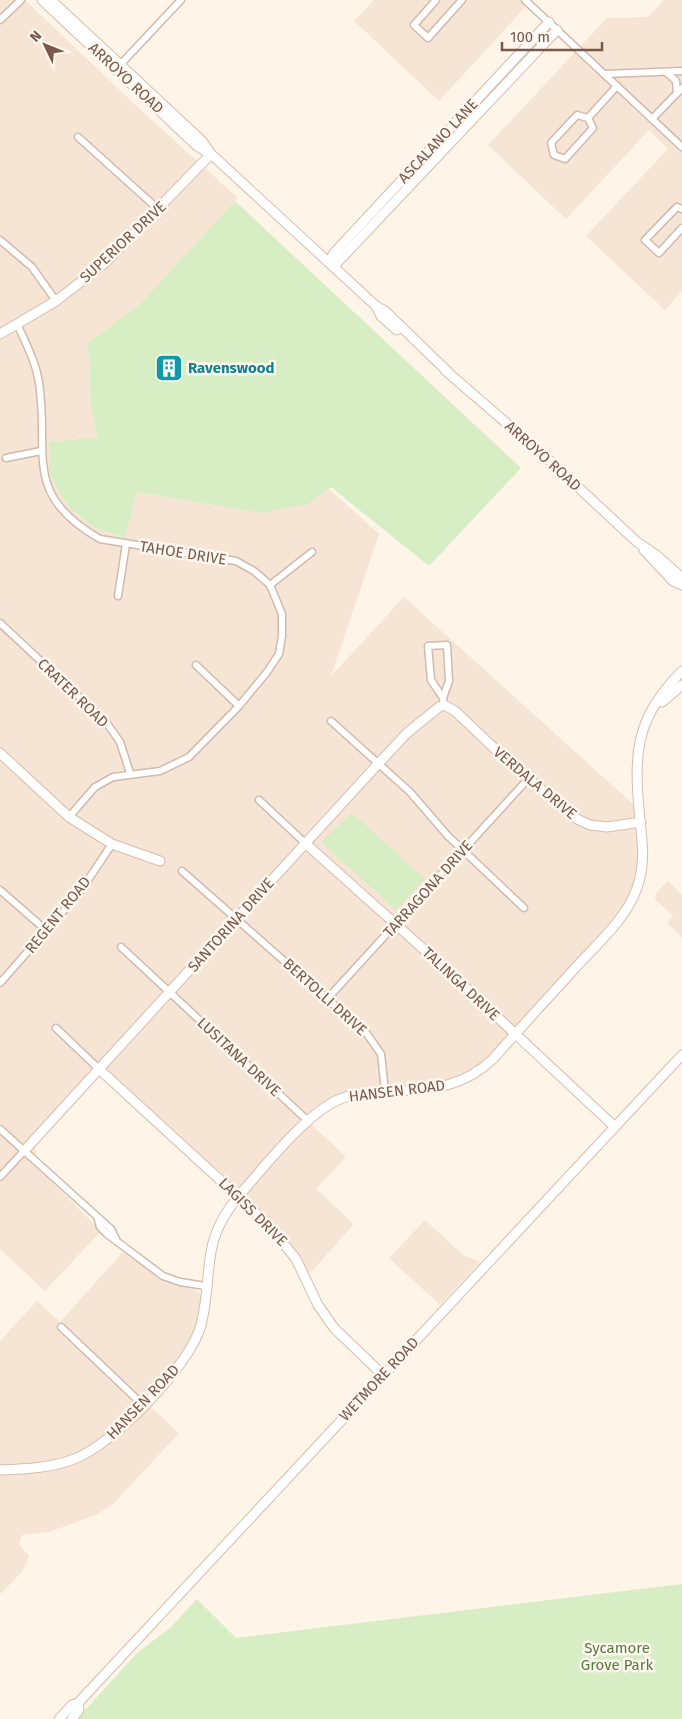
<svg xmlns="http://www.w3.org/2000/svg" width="682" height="1719" viewBox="0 0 682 1719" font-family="'Fira Sans',sans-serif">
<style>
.residential{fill:#f6e5d5}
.green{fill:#d7edc4}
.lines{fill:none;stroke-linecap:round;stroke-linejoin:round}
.street-casing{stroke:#d1baac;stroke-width:9}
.secondary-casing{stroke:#d7bcab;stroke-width:11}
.street{stroke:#fff;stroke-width:6}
.secondary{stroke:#fff;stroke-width:9}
.labels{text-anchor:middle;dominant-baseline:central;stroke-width:5;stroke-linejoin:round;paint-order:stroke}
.street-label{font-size:15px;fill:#7a5849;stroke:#fff8f0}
.culture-label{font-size:15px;font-weight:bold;fill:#0d838f;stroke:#fff8f0;text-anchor:start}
.park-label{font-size:15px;fill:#537b3d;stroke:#fff8f0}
</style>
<rect width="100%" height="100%" fill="#fef4e8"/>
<g class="residential">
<polygon points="0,0 25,0 145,114 238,198 140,304 88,343 91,407 98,437 50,442 49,469 52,477 59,493 70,508 93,527 125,538 137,492 261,513 307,504 328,488 379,534 331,676 404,597 644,814 647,857 612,935 496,1062 479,1076 460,1086 436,1092 364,1096 333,1105 309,1122 346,1157 316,1189 354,1224 313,1270 308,1273 279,1230 111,1075 109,1070 105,1069 35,1144 36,1156 32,1162 101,1231 45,1291 0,1249"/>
<polygon points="374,0 532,0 439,101 354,21"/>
<polygon points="664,0 682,0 682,291 665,310 586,236 668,149 649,130 566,219 488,145 607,18 648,17"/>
<polygon points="668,881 682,895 682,937 667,923 673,916 655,899 656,893"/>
<polygon points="425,1220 463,1255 480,1262 440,1305 389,1258"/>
<polygon points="123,1252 159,1278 190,1286 200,1294 201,1303 197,1327 188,1348 142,1399 179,1433 113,1504 96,1515 49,1532 22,1535 19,1544 29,1556 22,1572 0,1594 0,1341 37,1301 60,1322"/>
</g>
<g class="green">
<polygon points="235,201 521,468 429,566 331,487 308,504 261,513 137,492 125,538 93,527 70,508 59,493 52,477 49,469 49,442 98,437 91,407 88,343 140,304"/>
<polygon points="352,813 425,879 396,910 321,842"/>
<polygon points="682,1584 682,1719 77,1719 137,1653 170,1628 197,1599 236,1638"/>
</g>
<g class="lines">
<g class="street-casing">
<g id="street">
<polyline points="436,0 414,25 428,38 462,0"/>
<polyline points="525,0 682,147"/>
<polyline points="0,20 21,0"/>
<polyline points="119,66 181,0"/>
<polyline points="666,72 676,81 677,93"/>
<polyline points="604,74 682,71"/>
<polyline points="588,118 577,115 551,143 554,155 565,159 593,128 588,118 617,86"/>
<polyline points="652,119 682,88"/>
<polyline points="78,137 158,209"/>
<polyline points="682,209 677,207 645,240 659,253 682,228"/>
<polyline points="0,240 32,267 56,301"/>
<path d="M18,326C26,344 36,362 39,383C50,453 21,494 100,539L236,561L254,571L270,585L282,614V636L279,654L267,672L239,706L189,757L160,771L113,777L95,787L69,817"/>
<polyline points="6,458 41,451"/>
<polyline points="270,585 312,552"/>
<polyline points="118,596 126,544"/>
<polyline points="0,623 106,722 120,742 130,773"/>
<polyline points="196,665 239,706"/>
<polyline points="443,698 449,681 447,645 428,646 431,680 443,698 444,705"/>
<polyline points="331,721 410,792 447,835 524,908"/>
<polyline points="259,800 305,843"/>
<polyline points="182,871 367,1034 381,1054 385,1092"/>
<polyline points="0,890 47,931"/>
<polyline points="121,947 307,1120"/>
<polyline points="0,983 80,892 112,844"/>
<polyline points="328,998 528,779"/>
<polyline points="56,1028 99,1069"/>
<polyline points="0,1129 111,1229 116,1239"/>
<polyline points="0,1177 24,1151"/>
<polyline points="98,1220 100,1227 107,1234 163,1276 180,1282 206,1286"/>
<polyline points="61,1327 143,1405"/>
</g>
</g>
<g class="secondary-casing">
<g id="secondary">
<polyline points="42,0 197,146 209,153"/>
<polyline points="51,0 202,141 211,154 376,306 385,311 448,372"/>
<polyline points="329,262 334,253 549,22"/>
<polyline points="334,266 557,30"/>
<polyline points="376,306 381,316 397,330"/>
<polyline points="0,334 56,301 105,263 211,154"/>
<polyline points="445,370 548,459 637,542 656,555 680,576 682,583"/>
<polyline points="644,550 673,581 682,585"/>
<polyline points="662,702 682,685"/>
<polyline points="0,753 69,817 112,844 160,861"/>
<polyline points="305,843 449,972 615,1127"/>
<polyline points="99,1069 267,1223 296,1259 318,1305 334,1328 383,1375"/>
<polyline points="24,1151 378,764 407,733 439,707 444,705 455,711 514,767 577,819 590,825 607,827 641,822"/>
<path d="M0,1470C25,1469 51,1468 74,1459C114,1444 190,1366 201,1325C214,1274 199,1243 238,1197C263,1168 306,1113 340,1099C355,1093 370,1093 385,1092C428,1089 460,1090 493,1059C521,1027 549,997 577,966C599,942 626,919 637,888C645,865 643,845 640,821C634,755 633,721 682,671"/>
<polyline points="59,1719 72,1705 78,1703 682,1055"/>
<polyline points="72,1719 79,1710 78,1703"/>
</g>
</g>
<use href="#street" class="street"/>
<use href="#secondary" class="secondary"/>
</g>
<defs>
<g id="building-square" transform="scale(1.4375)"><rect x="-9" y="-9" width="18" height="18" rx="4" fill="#0f9aa8" stroke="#fff8f0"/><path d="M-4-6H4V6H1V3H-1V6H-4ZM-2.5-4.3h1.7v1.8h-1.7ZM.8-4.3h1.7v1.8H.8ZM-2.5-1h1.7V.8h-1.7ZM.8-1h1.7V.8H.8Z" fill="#fff"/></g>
</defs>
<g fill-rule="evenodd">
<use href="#building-square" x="169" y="368"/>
</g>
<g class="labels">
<g class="street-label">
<text transform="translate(126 78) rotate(43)">ARROYO ROAD</text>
<text transform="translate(438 141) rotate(-47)">ASCALANO LANE</text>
<text transform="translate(123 242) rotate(-43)">SUPERIOR DRIVE</text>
<text transform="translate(543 456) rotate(42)">ARROYO ROAD</text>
<text transform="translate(183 553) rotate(9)">TAHOE DRIVE</text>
<text transform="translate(73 693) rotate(44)">CRATER ROAD</text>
<text transform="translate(535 783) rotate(40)">VERDALA DRIVE</text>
<text transform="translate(428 889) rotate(-48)">TARRAGONA DRIVE</text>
<text transform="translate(58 915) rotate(-51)">REGENT ROAD</text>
<text transform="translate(231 925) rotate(-48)">SANTORINA DRIVE</text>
<text transform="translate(461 984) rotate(43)">TALINGA DRIVE</text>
<text transform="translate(325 997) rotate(42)">BERTOLLI DRIVE</text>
<text transform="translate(239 1057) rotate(43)">LUSITANA DRIVE</text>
<text transform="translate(397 1091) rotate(-7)">HANSEN ROAD</text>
<text transform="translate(253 1212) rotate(45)">LAGISS DRIVE</text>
<text transform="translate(379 1379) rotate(-47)">WETMORE ROAD</text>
<text transform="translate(143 1402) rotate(-46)">HANSEN ROAD</text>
</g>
<g class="culture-label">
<text x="188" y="368">Ravenswood</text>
</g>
<g class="park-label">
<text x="617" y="1648">Sycamore<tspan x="617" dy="17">Grove Park</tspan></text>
</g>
</g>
<g transform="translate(45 45) rotate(313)" stroke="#fff8f0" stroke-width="4" paint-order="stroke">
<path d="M0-4L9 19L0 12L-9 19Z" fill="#7a5849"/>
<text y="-8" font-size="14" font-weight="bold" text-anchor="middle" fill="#7a5849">N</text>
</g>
<path d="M502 42v8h100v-8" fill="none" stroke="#7a5849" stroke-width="2.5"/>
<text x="510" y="42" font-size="15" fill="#7a5849" stroke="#fff8f0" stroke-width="4" paint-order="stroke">100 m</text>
</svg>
